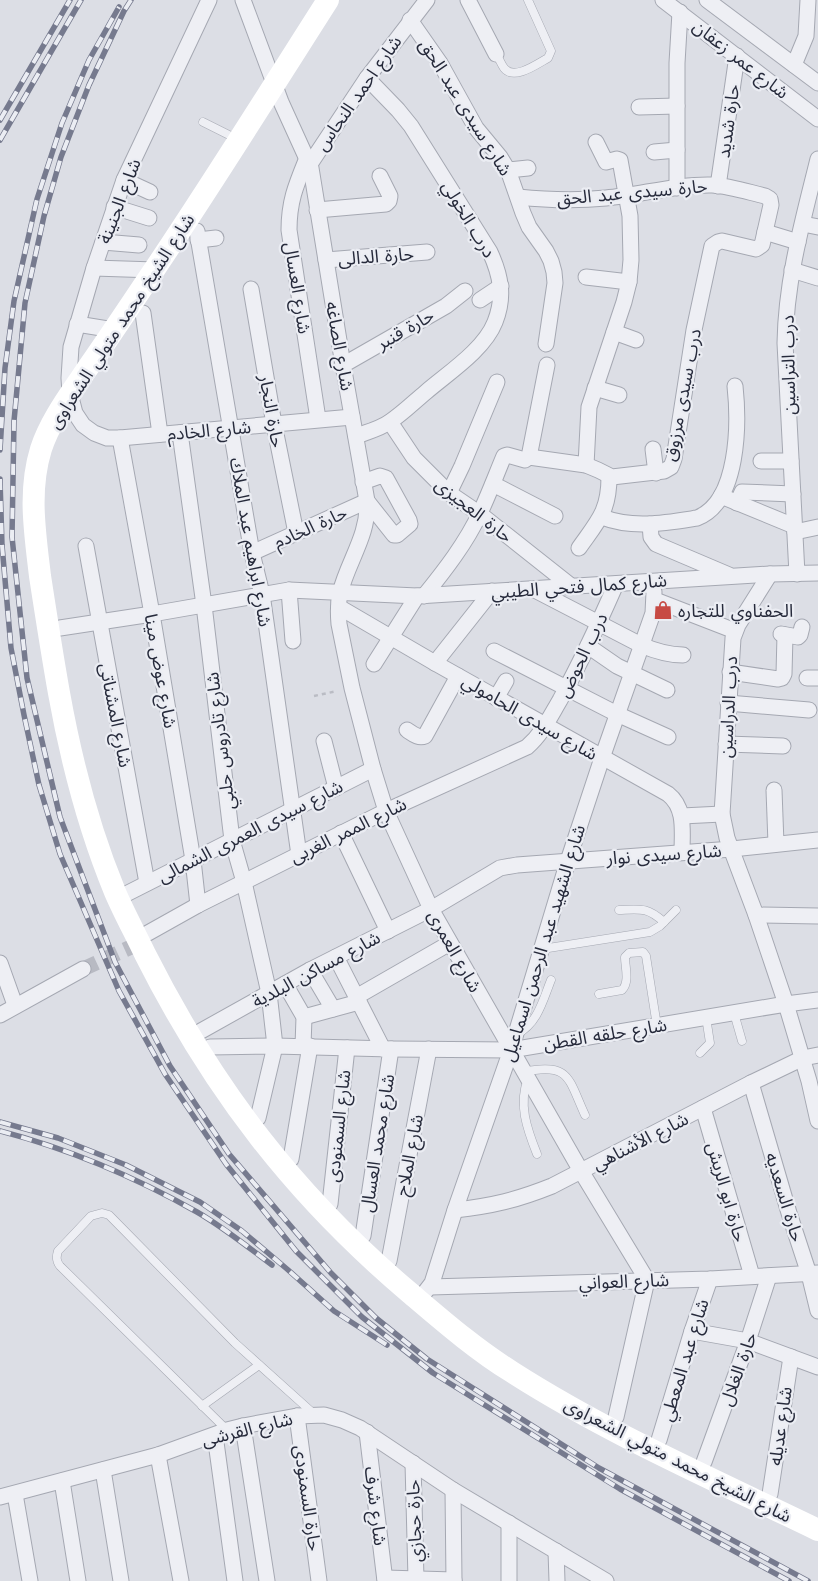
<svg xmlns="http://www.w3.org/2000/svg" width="818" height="1581" viewBox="0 0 818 1581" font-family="'Work Sans','Noto Sans Arabic',sans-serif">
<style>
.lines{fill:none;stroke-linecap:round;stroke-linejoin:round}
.street-tunnel{stroke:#b8bac3;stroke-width:15;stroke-dasharray:15 8;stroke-linecap:butt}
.lane-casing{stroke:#a5a8b2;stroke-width:9}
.street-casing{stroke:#a5a8b2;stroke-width:17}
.path{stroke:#babcc4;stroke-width:2.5;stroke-dasharray:4 4;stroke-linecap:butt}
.lane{stroke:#eeeff4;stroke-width:8}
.street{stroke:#eeeff4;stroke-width:15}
.secondary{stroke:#fff;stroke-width:22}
.rail-casing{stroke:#767a8e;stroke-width:5.5}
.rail{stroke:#ebedf3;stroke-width:4;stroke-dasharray:11;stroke-linecap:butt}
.labels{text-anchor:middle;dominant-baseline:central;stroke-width:4.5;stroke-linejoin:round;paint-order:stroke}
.street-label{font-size:18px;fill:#262a3b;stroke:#ebedf3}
.poi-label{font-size:18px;fill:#262a3b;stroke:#ebedf3;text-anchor:start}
</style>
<rect width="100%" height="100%" fill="#dcdee5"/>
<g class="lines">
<polyline class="street-tunnel" points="83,969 140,943"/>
<g class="lane-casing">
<g id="lane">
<path d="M496,54C499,58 501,64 504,68C514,81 537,64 548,58L551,51L528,0"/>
<polyline points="203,122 237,139"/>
<path d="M619,910C641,909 647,907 664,922"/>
<polyline points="542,949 650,932 660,926 676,910"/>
<path d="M599,994L622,990C630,982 625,967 625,957L629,953L643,952L646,956L657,1026"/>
<polyline points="734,1013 742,1041"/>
<path d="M517,1034C538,1023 543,1000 551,980"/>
<polyline points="700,1053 710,1043 706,1017"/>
<path d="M523,1072C570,1062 568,1078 585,1115"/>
<path d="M528,1079C518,1104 527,1129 537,1154"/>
<polyline points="202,1406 259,1365"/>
<path d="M227,1430L60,1266C56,1261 56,1257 58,1251L91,1216L102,1213L109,1215L235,1343L314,1414"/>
</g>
</g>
<g class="street-casing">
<g id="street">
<polyline points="209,0 124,180 94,268 71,347 69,378 70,394 75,413 83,425 94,433 107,438 120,438 352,417"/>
<path d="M243,0L281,102L311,168L343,365L367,501C369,535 348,561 340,593C338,603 338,613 339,624L352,688L373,769L386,811L431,909L581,1171L647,1280L616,1417"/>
<polyline points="468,0 496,54"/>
<polyline points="663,0 818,119"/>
<polyline points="707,0 818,83"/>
<polyline points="410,20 440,63 476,128 500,157 508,170 523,213 529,227 546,251 551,261 554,272 555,283 546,344"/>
<polyline points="794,65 806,36 808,0"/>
<polyline points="639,107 677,106"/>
<polyline points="654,152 677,150"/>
<path d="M307,158C296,185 289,201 289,230L318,419"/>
<polyline points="310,164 367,78 427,0"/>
<polyline points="508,170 528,168"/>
<polyline points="124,180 150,192"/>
<polyline points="718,186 737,56"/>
<polyline points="677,188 677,63 680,12"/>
<path d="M518,197C547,200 576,201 606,198C640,195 678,184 712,185C730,186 748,192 765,196L770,199L771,205L762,245L756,249L722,241L718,242L712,246L694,330L674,459L671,467L664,471L612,477L598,470L586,465L529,457"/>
<polyline points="114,207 149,218"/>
<polyline points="317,210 386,204 389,201 390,196 380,176"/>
<polyline points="803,224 818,227"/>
<polyline points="197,231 252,553 262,594 299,855"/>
<polyline points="765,232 798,242"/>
<polyline points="198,240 216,238"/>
<polyline points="103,242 139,245"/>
<polyline points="326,260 427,252"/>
<polyline points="94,268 155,270"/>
<polyline points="792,270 818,278"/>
<polyline points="586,277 629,282"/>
<polyline points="251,289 274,424 296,533"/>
<polyline points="480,300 501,286"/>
<polyline points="143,313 160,434"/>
<polyline points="77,324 114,330"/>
<polyline points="614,332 636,340"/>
<polyline points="343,365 446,306 465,291"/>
<polyline points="595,388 619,395"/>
<polyline points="390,422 414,458 449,493 480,514 571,586"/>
<polyline points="180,433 204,605 232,840 244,882 269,993 275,1046 258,1118"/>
<path d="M356,436C367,432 380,429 391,421C403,413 414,402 426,392C448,373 484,350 495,322C505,297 501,276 490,252L411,126L398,110L367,78"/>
<polyline points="120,438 152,614 193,860 198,905"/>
<polyline points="653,449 656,473"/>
<polyline points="761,461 791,461"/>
<polyline points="586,465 589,407 624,302 629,282 631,260 630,216 620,160 617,159 606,162 596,142"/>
<polyline points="493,484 555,516"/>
<polyline points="449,493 462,466 497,382"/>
<polyline points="721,496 794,526"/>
<polyline points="737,503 742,492 793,494"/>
<path d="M602,517C633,529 665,523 697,518C739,502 739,423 735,386"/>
<polyline points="650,524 651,537 656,544 729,575"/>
<polyline points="795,532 818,527"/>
<polyline points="86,546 147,883"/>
<path d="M579,548C598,521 609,511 609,477"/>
<polyline points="252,553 367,501 394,535 397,535 410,524 409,520 386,478 380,476 363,482"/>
<polyline points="770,574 738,625 733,638 722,814 727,838 756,915 786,1004 809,1081 818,1121"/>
<path d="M797,574L785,343C786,279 803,220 818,159"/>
<path d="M533,589L641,645C655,651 667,655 683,655"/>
<polyline points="289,590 293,641"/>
<path d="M424,596C445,570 466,543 480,513C489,494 496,475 504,456L507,455L525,460L529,457L547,365"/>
<polyline points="655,600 735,631"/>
<path d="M339,607L435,663L668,794C686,808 682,832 682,852"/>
<polyline points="60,628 152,614 289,590 417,596 770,574 818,573"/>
<polyline points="781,634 798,637 800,635 802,627"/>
<polyline points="588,646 617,666 667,690"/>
<polyline points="494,651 617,714 668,737"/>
<polyline points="435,663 492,591"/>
<polyline points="374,664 417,596"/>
<polyline points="730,672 778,679 782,678 784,674 785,635"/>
<polyline points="807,678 818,678"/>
<polyline points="496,698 506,681"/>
<polyline points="728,703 809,710"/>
<path d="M407,730C412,733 418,739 425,736L458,676"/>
<polyline points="324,741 336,788"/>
<polyline points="726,744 783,746"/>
<polyline points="774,790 776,844"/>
<polyline points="682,816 722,814"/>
<polyline points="341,833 388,931"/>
<polyline points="128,893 373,769"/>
<polyline points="756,915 818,916"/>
<path d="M148,933L198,905L386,811L527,747C542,734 550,717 560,700C581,662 599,623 616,584"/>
<polyline points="336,957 383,1049"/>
<polyline points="0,963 15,1005"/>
<polyline points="310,970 333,1009"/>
<polyline points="285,984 304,1017 303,1046"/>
<polyline points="356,997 450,943"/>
<polyline points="0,1015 83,969"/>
<polyline points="304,1017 359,1002"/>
<polyline points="201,1031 310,970 431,909 490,874 500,868 517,865 732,849 818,840"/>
<polyline points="210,1047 275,1046 391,1049 511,1050 786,1004 818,1000"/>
<polyline points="751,1083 789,1213 809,1274 818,1311"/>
<polyline points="703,1108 752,1276"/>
<polyline points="291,1159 310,1046"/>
<polyline points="330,1204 347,1048"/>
<path d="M455,1210C492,1206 517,1200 552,1186L751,1083L803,1058L818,1055"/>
<polyline points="363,1236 391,1049"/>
<polyline points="389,1261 429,1049"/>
<polyline points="430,1287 710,1279 818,1273"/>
<polyline points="419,1300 432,1283 455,1210 511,1050 568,861 602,758 653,613 654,592 650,582"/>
<polyline points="692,1331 748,1341 818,1367"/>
<polyline points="297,1416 319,1581"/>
<polyline points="243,1426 267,1581"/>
<polyline points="367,1432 385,1581"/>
<polyline points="215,1435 235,1581"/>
<polyline points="659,1440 692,1331 710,1279"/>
<polyline points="158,1455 181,1581"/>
<polyline points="704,1462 748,1341 769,1276"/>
<polyline points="413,1463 416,1579"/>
<polyline points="103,1470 121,1581"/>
<polyline points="62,1481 78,1581"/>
<polyline points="453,1490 454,1581"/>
<polyline points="15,1494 30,1581"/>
<polyline points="770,1494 791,1357"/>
<polyline points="0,1497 158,1455 227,1430 243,1426 297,1416 324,1415 342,1420 360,1428 453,1490 606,1581"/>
<polyline points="556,1551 557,1581"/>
<polyline points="385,1578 454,1580"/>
<polyline points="509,1581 509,1523"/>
</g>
</g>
<polyline class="path" points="314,696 337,691"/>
<use href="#lane" class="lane"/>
<use href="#street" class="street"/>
<path class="secondary" d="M328,0C268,94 209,189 146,282C126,312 106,342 85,372C69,396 50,421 41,449C28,491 35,533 40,576C46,615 52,654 59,693C71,760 89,829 115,892C124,913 135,933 145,954C213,1089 295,1196 410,1293C443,1321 475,1349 512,1372C609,1434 715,1480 818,1530"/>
<g class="rail-casing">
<g id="rail">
<polyline points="131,0 124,11 89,85 61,157 44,216 25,303 14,421 12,537 27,678 60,817 115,962 170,1066 229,1154 331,1273 376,1318 427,1359 599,1468 808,1581"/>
<polyline points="0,120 70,0"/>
<polyline points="0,140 81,0"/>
<polyline points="0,450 5,368 14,301 37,199 62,123 89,60 119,7"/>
<polyline points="0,479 2,545 11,648 24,715 39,785 60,854 119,991 165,1074 226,1164 296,1251 362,1317 433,1373 620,1489 789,1581"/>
<polyline points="0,1122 58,1138 126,1165 200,1202 242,1231 287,1269 334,1311 387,1345"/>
<path d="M0,1131C69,1149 135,1177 197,1212C223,1227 248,1247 272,1265"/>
</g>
</g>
<use href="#rail" class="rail"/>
</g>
<defs>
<g id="shop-bare" transform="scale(1.5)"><path d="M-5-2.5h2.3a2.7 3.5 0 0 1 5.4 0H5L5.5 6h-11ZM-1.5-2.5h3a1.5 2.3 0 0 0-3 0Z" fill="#c74a44" stroke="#ebedf3" stroke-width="2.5" paint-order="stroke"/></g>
</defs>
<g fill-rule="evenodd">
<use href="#shop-bare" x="663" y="610"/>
</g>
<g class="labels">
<g class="street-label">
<text transform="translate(741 59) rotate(38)">شارع عمر زعفان</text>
<text transform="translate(358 93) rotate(-55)">شارع احمد النحاس</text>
<text transform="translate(466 107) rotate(58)">شارع سيدى عبد الحق</text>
<text transform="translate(728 121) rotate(-82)">حارة شديد</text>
<text transform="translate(632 192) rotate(-5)">حارة سيدى عبد الحق</text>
<text transform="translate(119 201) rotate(-69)">شارع الجنينة</text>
<text transform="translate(469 219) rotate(59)">درب الخولي</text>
<text transform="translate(376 256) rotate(-4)">حارة الدالى</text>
<text transform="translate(298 288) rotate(81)">شارع العسال</text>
<text transform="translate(121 321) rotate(-57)">شارع الشيخ محمد متولي الشعراوى</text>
<text transform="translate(405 329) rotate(-30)">حارة قنبر</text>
<text transform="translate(340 346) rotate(80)">شارع الصاغه</text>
<text transform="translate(788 365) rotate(-91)">درب التراسين</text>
<text transform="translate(682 395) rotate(-79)">درب سيدى مرزوق</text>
<text transform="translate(272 411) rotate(80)">حارة النجار</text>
<text transform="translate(209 430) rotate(-5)">شارع الخادم</text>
<text transform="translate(474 510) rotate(38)">حارة العجيزى</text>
<text transform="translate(310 527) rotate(-24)">حارة الخادم</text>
<text transform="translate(251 542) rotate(80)">شارع ابراهيم عبد الملاك</text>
<text transform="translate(579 586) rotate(-4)">شارع كمال فتحي الطيبي</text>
<text transform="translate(582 655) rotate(-64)">درب الحوض</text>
<text transform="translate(161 671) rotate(80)">شارع عوض مينا</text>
<text transform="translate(728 707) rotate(-87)">درب الدراسين</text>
<text transform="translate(116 715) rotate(79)">شارع المشناتى</text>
<text transform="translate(530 717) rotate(30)">شارع سيدى الحامولي</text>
<text transform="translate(220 741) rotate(-97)">شارع تادروس حلبي</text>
<text transform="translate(348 830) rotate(-26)">شارع الممر الغربى</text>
<text transform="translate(250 831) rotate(-27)">شارع سيدى العمرى الشمالى</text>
<text transform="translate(664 854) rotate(-4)">شارع سيدى نوار</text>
<text transform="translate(543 943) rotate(-73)">شارع الشهيد عبد الرحمن اسماعيل</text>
<text transform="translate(455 951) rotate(61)">شارع العمرى</text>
<text transform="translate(316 969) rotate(-28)">شارع مساكن البلدية</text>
<text transform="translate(605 1034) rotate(-9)">شارع حلقه القطن</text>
<text transform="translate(338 1126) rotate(-84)">شارع السمنودى</text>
<text transform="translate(640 1141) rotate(-27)">شارع الأشناهي</text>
<text transform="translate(377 1143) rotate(-81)">شارع محمد العسال</text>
<text transform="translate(409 1155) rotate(-79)">شارع الملاح</text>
<text transform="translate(727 1192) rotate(74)">حارة ابو الريش</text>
<text transform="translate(785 1197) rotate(73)">حارة السعديه</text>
<text transform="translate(624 1281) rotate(-2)">شارع العواني</text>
<text transform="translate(684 1360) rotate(-73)">شارع عبد المعطي</text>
<text transform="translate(738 1369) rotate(-70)">حارة الغلال</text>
<text transform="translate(780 1426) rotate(-82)">شارع عديله</text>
<text transform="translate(247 1429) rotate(-14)">شارع القرشى</text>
<text transform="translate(678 1460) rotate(27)">شارع الشيخ محمد متولي الشعراوى</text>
<text transform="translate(308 1498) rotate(82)">حارة السمنودى</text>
<text transform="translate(376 1506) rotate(83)">شارع شرف</text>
<text transform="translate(414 1521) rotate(-92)">حارة حجازي</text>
</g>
<g class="poi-label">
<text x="678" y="610">الحفناوي للتجاره</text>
</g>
</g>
</svg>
